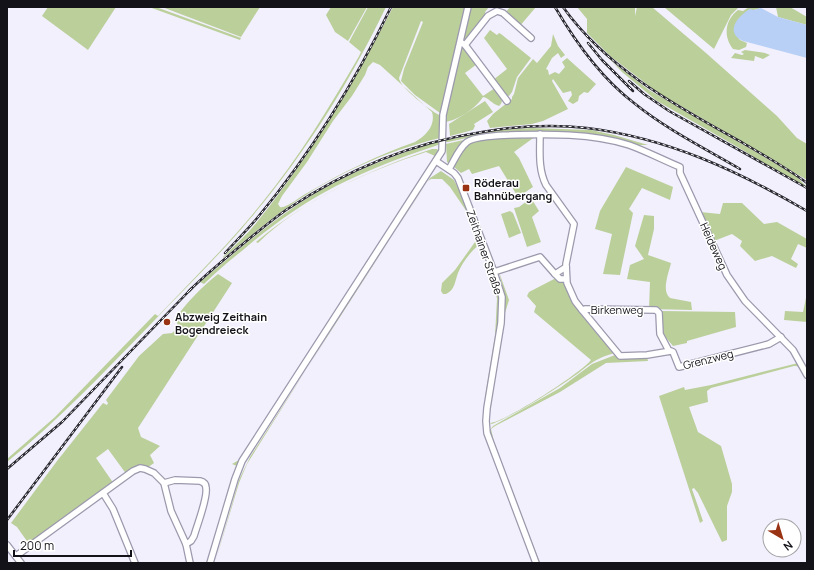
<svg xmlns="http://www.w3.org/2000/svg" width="814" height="570" viewBox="0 0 814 570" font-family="Manrope,sans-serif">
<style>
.green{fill:#bbcf9b;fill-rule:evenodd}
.water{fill:#b8cff6}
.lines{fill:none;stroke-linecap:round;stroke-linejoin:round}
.minor-casing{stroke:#9c99ad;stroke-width:8}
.minor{stroke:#fff;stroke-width:5.5}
.rail-casing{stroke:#2a2931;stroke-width:2.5}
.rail{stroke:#fff;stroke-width:1;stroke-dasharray:3;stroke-linecap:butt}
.poi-dot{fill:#9a3314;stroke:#fff;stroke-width:1.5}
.labels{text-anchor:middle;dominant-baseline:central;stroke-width:3;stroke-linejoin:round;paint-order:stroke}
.poi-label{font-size:11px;font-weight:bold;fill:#131219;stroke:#fff;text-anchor:start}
.street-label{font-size:11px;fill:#131219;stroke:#fff}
</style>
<rect width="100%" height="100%" fill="#f2f0fd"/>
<g class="green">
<polygon points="48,7 116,7 88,50 42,16"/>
<polygon points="149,7 156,7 241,38 240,40"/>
<polygon points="162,7 260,7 241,37"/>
<polygon points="331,7 367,7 348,41 335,32 326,15"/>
<path d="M368,7H386C350,82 303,157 249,220C218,257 182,291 149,326C103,373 58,421 7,462V459L55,417L155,314L158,316C193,279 229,244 261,204C298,159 329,108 358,58L361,52L349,42Z"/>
<path d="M393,7H465L440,113L415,95L401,81L404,69L423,22L421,21L399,78C400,88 430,110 439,115L440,138C386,151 333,175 288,207C265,223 245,241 223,258V257C234,246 247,235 257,222C311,155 354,83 393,7ZM373,62L380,65L432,112C436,125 426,136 415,142C378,155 343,172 309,192C302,195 286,209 280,207L278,204L282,196L307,162L333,121L352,96L365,75L368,67Z"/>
<polygon points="470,7 489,7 485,12 486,16 466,41 463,38 470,10 472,8"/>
<polygon points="510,7 536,7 519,27 505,13"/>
<polygon points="577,7 635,7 635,16 637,7 652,7 706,53 777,116 797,138 807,144 807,180 657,92 610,56 587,33 587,19"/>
<polygon points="664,7 739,7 731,15 714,49"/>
<path d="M749,7L761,8L754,10L736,35L740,40L747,43L746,47L739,50L733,49C723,36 725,20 738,10L743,11Z"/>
<polygon points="776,7 790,7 807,17 807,25 778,17"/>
<polygon points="490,30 497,35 499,33 501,34 531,58 517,77 512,92 509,96 505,95 493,80 507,69 484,38"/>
<polygon points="553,34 558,46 565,55 561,58 558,53 552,58 546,69 548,70 549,75 555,72 559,74 565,67 562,62 567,58 596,84 588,93 584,92 579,96 578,101 573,104 568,101 572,95 571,91 563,93 553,79 552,81 568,109 543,121 532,124 490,128 487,121 493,114 512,99 512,97 514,94 518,78 533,59 537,63 551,46"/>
<path d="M463,46L477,64L465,73L483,96L495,88C499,94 506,100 499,106C492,104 489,98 483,97C476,108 459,120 445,122L447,113H445L460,48Z"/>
<polygon points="745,50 765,53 770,55 763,59 755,56 754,61 731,58 735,53 742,55 744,54 741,52"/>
<polygon points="603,52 615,64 649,90 778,165 795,175 807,187 787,177 741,149 657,101 622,72"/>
<polygon points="485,101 493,112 474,124 475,126 473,130 450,136 449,124"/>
<polygon points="532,128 591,130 614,135 648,145 635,145 617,140 498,134 467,138 448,142 446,142 446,140 499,130"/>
<path d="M536,136L514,152L519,158L533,187L518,197L499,166L472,174L469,169L461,173L453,166C457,160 461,150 466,145C476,136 522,136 536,136Z"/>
<polygon points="468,139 450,164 447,162 446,144"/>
<path d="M440,141V144L438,145C387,162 338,181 294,211C276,223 259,236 243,250C229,261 216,272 204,284L200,282C235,253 268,223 306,199C347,173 393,155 440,141Z"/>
<path d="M432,149H437L439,151L237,466L232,464L239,460L242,455L435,156L426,152C368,171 302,200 258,243L256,242C308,198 369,170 432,149Z"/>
<polygon points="626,167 673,187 670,200 642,188 629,209 633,213 620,275 603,274 612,234 595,229 600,211"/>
<path d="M441,171L454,180L466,205L498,291L500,303L499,316L487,398L485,397L495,336L497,299L492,275L479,245C471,251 462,263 458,273C455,281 455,290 446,294H443L441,291L442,283L455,270L475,242L476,236L467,212L450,187L442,179H431L428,181L343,311L247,464L239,483L215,563L239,480L250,457L412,205L430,178Z"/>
<polygon points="531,198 539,211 532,217 541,242 527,247 514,208 519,207"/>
<polygon points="723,203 742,203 764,224 777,222 807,239 807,248 798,244 791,259 798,264 796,268 772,256 755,261 740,246 742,241 732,234 714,241 700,212 720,214"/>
<polygon points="510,211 513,213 521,233 509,238 501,214"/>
<path d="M644,215L654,216V229L648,255L671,263C669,272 661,291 670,298L691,302L692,310L649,309L650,282L627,279L630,265L644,259L635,246Z"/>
<path d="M499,272L509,300L505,313L495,378L490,413V423C505,422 581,373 591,360L534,312L536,306L527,296L529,292L556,278L565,283L615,353C591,359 586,369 567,381C543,397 518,413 492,424L488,422L505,297Z"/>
<path d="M218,274L232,283L138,428L141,437L160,446L150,455L154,463L147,468L127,475L108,449L96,458L114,484L29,544L17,527L11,523L57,461L103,403L107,405L108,403L106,400L139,356L163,334L172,333L179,327L175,319C185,304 204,285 218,274Z"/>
<polygon points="807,293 807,322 784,320 785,311 803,312"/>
<polygon points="661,311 735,312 736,327 687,341 687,343 673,346 662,333"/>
<polygon points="615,355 619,357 647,357 648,361 606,363 560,392 495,426 491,429 494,442 540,563 538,563 492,442 489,431 493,426 560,388 592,364"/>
<path d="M798,363L807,378V380C804,374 802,365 794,366L711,388L707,391L708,402L689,407L698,432L721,446L732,484V492L727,506V540L722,542L698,493L694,488L692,489L703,521L700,523L659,396L684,387L685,390L711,385Z"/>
</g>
<path class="water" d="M761,8L778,17L807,25V58L743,41C724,32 738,16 750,9L754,10Z"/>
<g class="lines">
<g class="minor-casing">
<g id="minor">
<polyline points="462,43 465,45 507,101"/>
<polyline points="465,45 488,16 497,11 503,13 531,38"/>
<path d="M540,134C540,151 538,169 546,185L574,224L566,264L567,283L575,301L582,310L620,356L647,355L671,351L673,352L679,367L769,344L781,337"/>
<polyline points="436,161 454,173 458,178 494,272 502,297 501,323 487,408 486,421 487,433 536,563"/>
<path d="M449,169C454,161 459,148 467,142C473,137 500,135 509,135C548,134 591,133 629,145C646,151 663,160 680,167V173L727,275L745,301L793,350L807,375"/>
<polyline points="494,272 540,257 555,274 566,267"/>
<polyline points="555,274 560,279 566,279"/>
<polyline points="582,310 585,309 656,310 659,313 660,334 669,351"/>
<path d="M164,483L175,480L200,481C204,482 206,484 206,488C208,498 197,525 194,536L191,541L186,544"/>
<polyline points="103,493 113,509 135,563"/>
<polyline points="7,545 21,563"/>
<polyline points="16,556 133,471 140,468 145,469 154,473 164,483 171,511 186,544 190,563"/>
<polyline points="210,563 235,479 242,461 442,151 443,115 468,7"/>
</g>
</g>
<use href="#minor" class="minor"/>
<g class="rail-casing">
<g id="rail">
<path d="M555,7C576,43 601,78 634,103C666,129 704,148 740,169"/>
<path d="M563,7C608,70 677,106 743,143C765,156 787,168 807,183"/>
<polyline points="588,43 602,60 633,91"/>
<polyline points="629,81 644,94 669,111 807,188"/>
<path d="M225,253C236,241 248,229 258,217C311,153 355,82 391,7"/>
<path d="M189,291C204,276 221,262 238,248C254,235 269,222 286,210C346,170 411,143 482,132C517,126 552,124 587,128C668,138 738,171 807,211"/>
<polyline points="7,469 62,422 192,288"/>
<polyline points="7,520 122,367"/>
</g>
</g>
<use href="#rail" class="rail"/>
</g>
<g class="poi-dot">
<rect x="462" y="184" width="8" height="8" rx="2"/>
<circle cx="167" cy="322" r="4"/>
</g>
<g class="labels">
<g class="poi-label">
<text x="474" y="182">Röderau<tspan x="474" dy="13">Bahnübergang</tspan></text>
<text x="175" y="316">Abzweig Zeithain<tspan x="175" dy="13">Bogendreieck</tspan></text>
</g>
<g class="street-label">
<text transform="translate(714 246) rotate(66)">Heideweg</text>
<text transform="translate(485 252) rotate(71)">Zeithainer Straße</text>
<text x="617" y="309">Birkenweg</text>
<text transform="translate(708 359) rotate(-14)">Grenzweg</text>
</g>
</g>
<rect width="814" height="570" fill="none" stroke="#131219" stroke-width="16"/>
<g transform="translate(782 538) rotate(142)"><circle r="19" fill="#ffffff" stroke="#a1a0a3"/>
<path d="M0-3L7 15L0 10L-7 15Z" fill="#9a3314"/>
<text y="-6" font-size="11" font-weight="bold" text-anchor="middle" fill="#131219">N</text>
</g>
<path d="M14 550v6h117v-6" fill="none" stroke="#131219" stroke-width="2"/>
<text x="20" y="550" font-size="12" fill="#131219" stroke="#ffffff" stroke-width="3" paint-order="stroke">200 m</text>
</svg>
